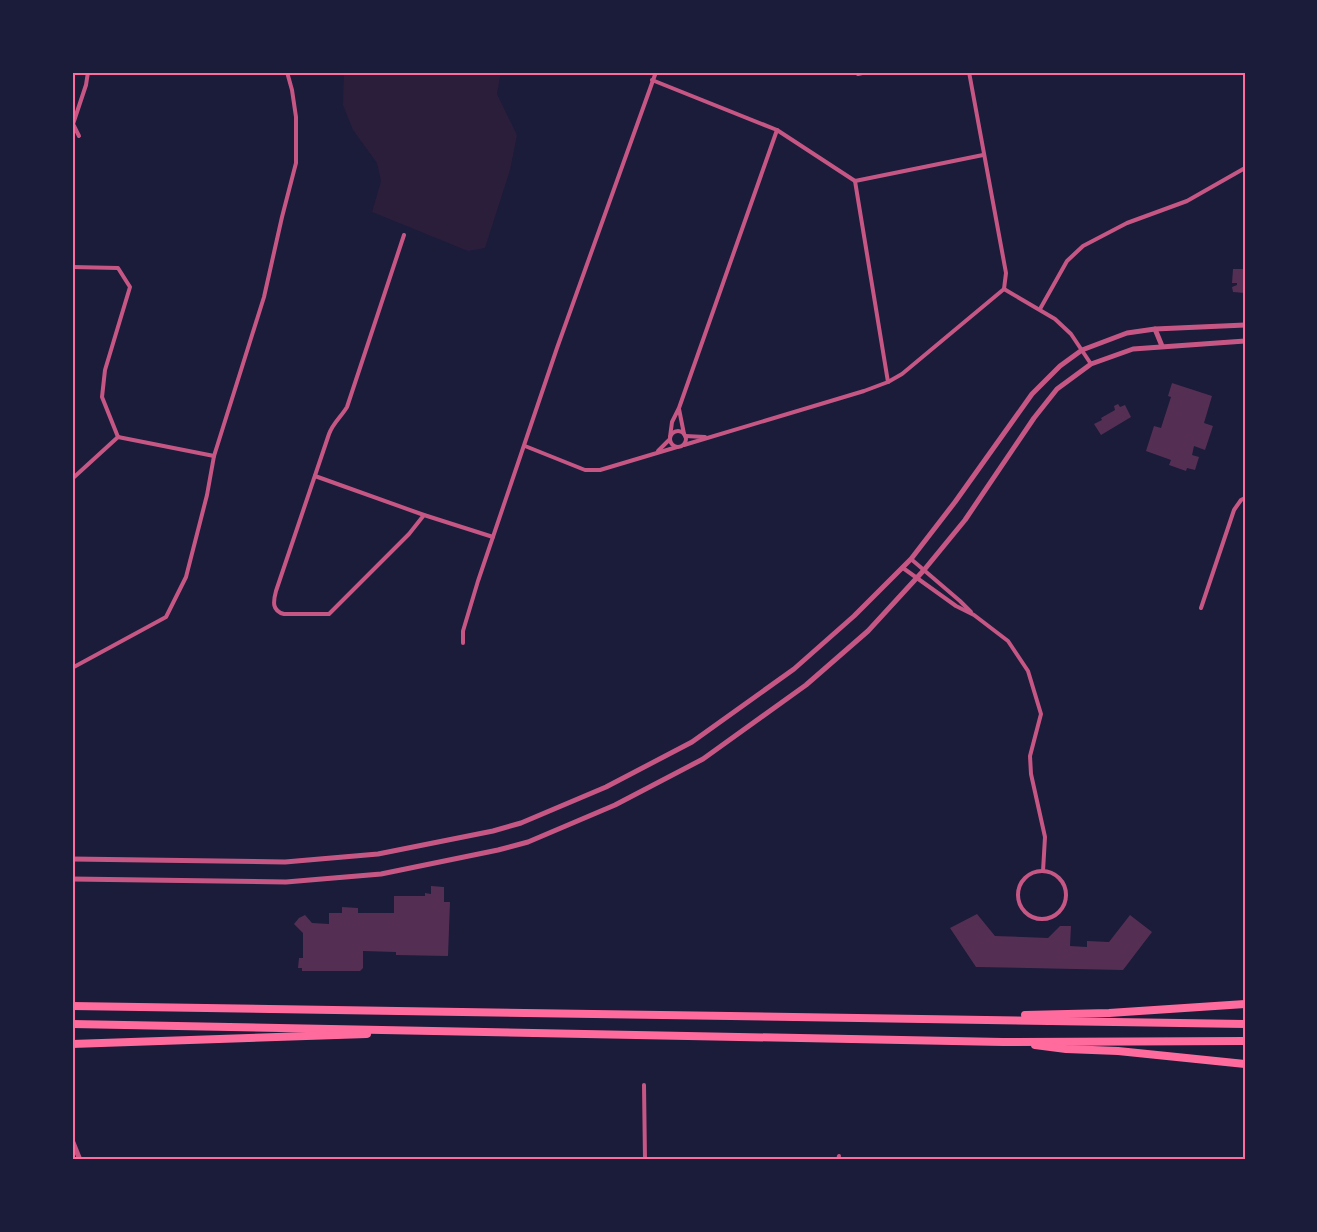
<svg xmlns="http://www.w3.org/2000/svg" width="1317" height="1232" viewBox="0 0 1317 1232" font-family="Inter,sans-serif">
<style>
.green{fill:#2a1e3b}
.building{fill:#542f53}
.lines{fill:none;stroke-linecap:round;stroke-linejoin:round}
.minor{stroke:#c65784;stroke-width:4}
.tertiary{stroke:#c65784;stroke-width:5}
.motorway{stroke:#ff6b9d;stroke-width:8}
.neatline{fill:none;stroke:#ff6b9d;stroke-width:2}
</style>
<rect width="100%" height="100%" fill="#1b1b3a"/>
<polygon class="green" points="344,72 501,72 497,94 517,135 510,170 485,248 468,251 372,212 381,181 377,163 353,130 343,105"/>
<g class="building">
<polygon points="1233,269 1245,269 1245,293 1233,292 1232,287 1237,285 1237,283 1232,283"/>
<polygon points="1172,383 1212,396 1204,423 1213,426 1205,450 1194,446 1192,455 1199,457 1195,470 1187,468 1186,471 1169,465 1171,460 1146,451 1154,426 1161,428 1171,397 1168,396"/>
<polygon points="1118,404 1120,407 1125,405 1131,417 1101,435 1094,424 1102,420 1101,418 1115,410 1114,406"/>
<polygon points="431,886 444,887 444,902 450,902 448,956 396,955 396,952 363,951 363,968 360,971 302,971 302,968 298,968 299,958 303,958 303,933 294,924 299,918 305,915 312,923 329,924 329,913 342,913 342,907 358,908 358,913 394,913 394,896 425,896 425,893 431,894"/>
<polygon points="977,914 995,936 1048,938 1060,926 1071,926 1070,946 1087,947 1087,941 1109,942 1130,915 1152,932 1123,970 976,967 950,928"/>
</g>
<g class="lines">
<g class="minor">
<polyline points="858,74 867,72"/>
<polyline points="652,80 777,130 855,181 983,155"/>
<polyline points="79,136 73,124 86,85 88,72"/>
<polyline points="855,181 888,382"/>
<path d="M404,235L347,407C341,417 333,423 329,434L276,591C273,602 272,611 284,614H329L409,534L424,515"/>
<polyline points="72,267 118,268 130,287 105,370 102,397 118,437"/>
<polyline points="1004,289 1055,319 1071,334 1091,364"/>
<polyline points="1040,309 1067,261 1083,246 1127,223 1187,201 1245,168"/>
<polyline points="679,409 684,434"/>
<circle cx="678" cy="439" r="8"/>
<polyline points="685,436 705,437"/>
<polyline points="118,437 214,456"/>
<polyline points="670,437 672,422 679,408 777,130"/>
<polyline points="684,445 864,391 888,382 902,374 1004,289 1006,273 969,72"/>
<polyline points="525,446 585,470 600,470 677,447"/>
<polyline points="658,451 670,439"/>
<polyline points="315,476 424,515 493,537"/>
<polyline points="72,479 118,437"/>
<polyline points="911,559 960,601 971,612"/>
<polyline points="903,568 956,606 974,615 1008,641 1028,671 1041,714 1030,756 1031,774 1045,837 1043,871"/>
<polyline points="1201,608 1234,510 1241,500 1245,498"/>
<polyline points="463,643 463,631 478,581 557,348 656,72"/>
<polyline points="72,668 166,617 186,577 207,495 214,456 264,297 282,217 296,163 296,117 292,90 287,72"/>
<circle cx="1042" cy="895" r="24"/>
<polyline points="644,1085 645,1160"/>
<polyline points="838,1160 839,1156"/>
</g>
<g class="tertiary">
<polyline points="1155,329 1162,346"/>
<polyline points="72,859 285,862 378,854 493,831 521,823 606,787 692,742 794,669 854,616 911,559 955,502 1032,394 1060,366 1082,350 1127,333 1155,329 1245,325"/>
<polyline points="72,879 286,882 381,874 498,850 528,842 615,805 703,759 806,685 868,631 924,570 965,520 1034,418 1057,389 1091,364 1133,349 1245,341"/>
<polyline points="72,1140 80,1160"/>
</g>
<g class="motorway">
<polyline points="72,1006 1245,1024"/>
<polyline points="1025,1015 1109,1013 1245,1004"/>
<polyline points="72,1024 1003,1042 1245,1041"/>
<polyline points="72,1044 367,1034"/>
<polyline points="1035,1045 1066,1049 1118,1051 1245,1064"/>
</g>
</g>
<rect width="1317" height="1232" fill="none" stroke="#1b1b3a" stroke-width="147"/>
<rect x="74" y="74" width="1170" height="1084" class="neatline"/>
</svg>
